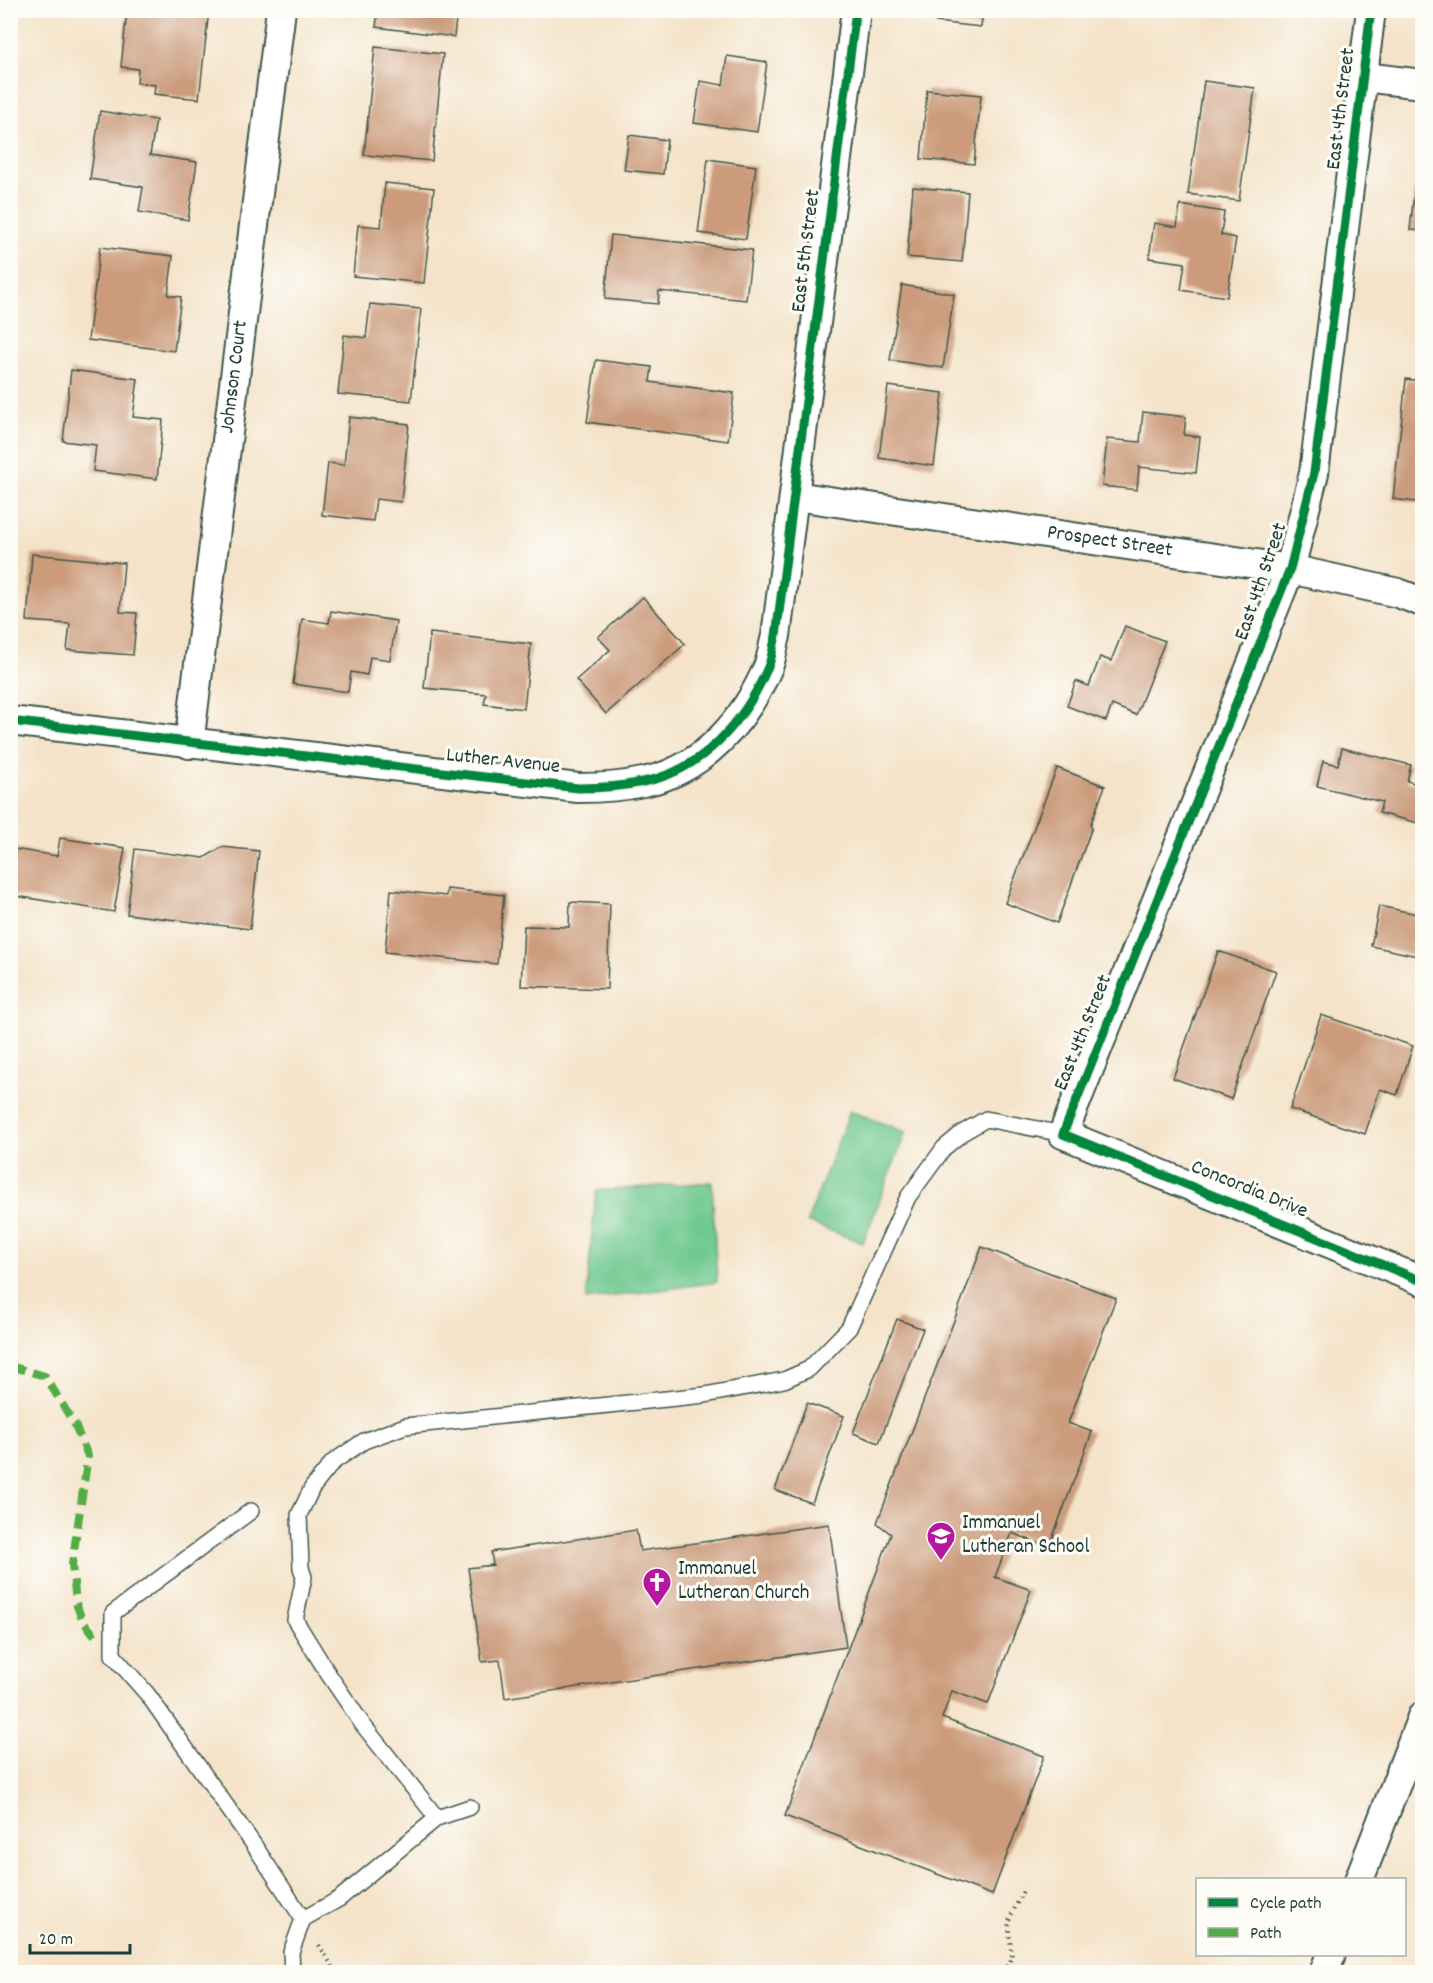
<svg xmlns="http://www.w3.org/2000/svg" width="1433" height="1983" viewBox="0 0 1433 1983" font-family="Dekko,sans-serif">
<style>
.green{fill:#70c990;stroke:#488362;stroke-width:1.5}
.building{fill:#cb9b7b}
.lines{fill:none;stroke-linecap:round;stroke-linejoin:round}
.lane-casing{stroke:#3f564a;stroke-width:18}
.street-casing{stroke:#3f564a;stroke-width:32}
.path{stroke:#3f564a;stroke-width:4;stroke-dasharray:1.5 4.5;stroke-linecap:butt}
.lane{stroke:#fff;stroke-width:15}
.street{stroke:#fff;stroke-width:28}
.quiet{stroke:#52ad45;stroke-width:8;stroke-dasharray:15 8;stroke-linecap:butt}
.cycleway-casing{stroke:#fdfcf7;stroke-width:13}
.cycleway{stroke:#00873e;stroke-width:9}
.labels{text-anchor:middle;dominant-baseline:central;stroke-width:6;stroke-linejoin:round;paint-order:stroke}
.street-label{font-size:21px;fill:#1f3d34;stroke:#fdfcf7}
.poi-label{font-size:21px;fill:#1f3d34;stroke:#fdfcf7;text-anchor:start}
</style>
<rect width="100%" height="100%" fill="#fdfcf7"/>
<filter id="ink" filterUnits="userSpaceOnUse"><feTurbulence type="fractalNoise" baseFrequency=".0167" numOctaves="2"/><feDisplacementMap in="SourceGraphic" scale="12" xChannelSelector="R" yChannelSelector="G"/><feConvolveMatrix kernelMatrix="1 2 1 2 8 2 1 2 1" color-interpolation-filters="sRGB"/></filter>
<filter id="wash" filterUnits="userSpaceOnUse"><feTurbulence type="fractalNoise" baseFrequency=".008" numOctaves="4" result="noise"/><feDisplacementMap in="SourceGraphic" scale="24" xChannelSelector="R" yChannelSelector="G"/><feGaussianBlur stdDeviation="1.35" result="paint"/><feColorMatrix in="noise" values="0 0 0 0 0 0 0 0 0 0 0 0 0 0 0 0 0 1.4 0 .05"/><feComposite in="paint" operator="in"/></filter>
<g filter="url(#wash)">
<rect width="100%" height="100%" fill="#f4e3c9"/>
<g class="green">
<polygon points="850,1111 906,1132 863,1243 807,1222"/>
<polygon points="712,1182 717,1282 586,1300 596,1191"/>
</g>
<g id="blocks">
<g class="building">
<polygon points="127,10 209,10 199,99 154,94 155,85 137,83 138,69 121,67"/>
<polygon points="378,10 457,10 454,37 376,27"/>
<polygon points="937,10 983,10 981,27 936,22"/>
<polygon points="375,47 443,54 432,161 364,155"/>
<polygon points="727,56 767,62 757,132 694,123 700,81 723,85"/>
<polygon points="1204,81 1255,88 1239,201 1188,194"/>
<polygon points="927,90 981,95 974,164 921,159"/>
<polygon points="100,111 156,120 150,155 197,162 188,220 139,212 143,187 90,179"/>
<polygon points="629,135 667,140 663,174 624,170"/>
<polygon points="708,159 756,166 746,239 698,233"/>
<polygon points="1417,166 1422,167 1422,231 1410,230"/>
<polygon points="385,183 434,188 424,283 353,276 358,225 381,227"/>
<polygon points="913,187 968,192 962,262 907,257"/>
<polygon points="1180,205 1224,212 1221,235 1236,238 1227,297 1181,290 1185,263 1149,258 1154,223 1177,227"/>
<polygon points="611,235 752,250 746,300 659,291 658,304 605,299"/>
<polygon points="100,247 173,256 168,295 181,297 174,351 88,340"/>
<polygon points="902,285 954,294 943,368 890,360"/>
<polygon points="370,304 421,309 411,401 338,394 344,335 366,338"/>
<polygon points="596,360 652,367 650,382 734,393 728,441 587,422"/>
<polygon points="71,370 138,379 133,417 163,420 157,479 93,471 96,445 63,441"/>
<polygon points="1406,379 1422,381 1422,503 1393,499"/>
<polygon points="888,386 943,393 934,466 879,458"/>
<polygon points="1143,412 1186,417 1184,435 1200,437 1196,473 1139,467 1137,490 1102,486 1107,439 1140,442"/>
<polygon points="349,417 409,424 401,502 376,499 373,521 322,515 328,463 344,465"/>
<polygon points="32,554 124,563 120,612 137,613 133,655 67,650 70,624 27,621"/>
<polygon points="643,597 685,644 606,714 576,680 610,650 598,637"/>
<polygon points="331,611 396,621 390,660 370,657 367,675 351,672 348,692 293,684 302,619 329,623"/>
<polygon points="1125,626 1165,641 1136,715 1112,705 1106,721 1067,706 1076,681 1089,686 1100,657 1111,661"/>
<polygon points="430,633 531,644 524,709 484,704 486,694 424,688"/>
<polygon points="1342,748 1411,765 1407,781 1422,785 1422,824 1379,813 1382,802 1317,786 1323,761 1338,765"/>
<polygon points="1057,768 1105,786 1090,826 1092,827 1057,923 1005,903"/>
<polygon points="60,838 125,848 114,912 10,895 10,872 14,849 57,856"/>
<polygon points="222,847 259,851 250,929 127,914 135,849 204,858"/>
<polygon points="447,889 504,895 497,964 385,952 391,890 446,896"/>
<polygon points="570,902 610,904 607,989 521,986 524,926 569,927"/>
<polygon points="1379,906 1422,915 1422,957 1371,946"/>
<polygon points="1218,951 1276,971 1231,1099 1173,1078"/>
<polygon points="1321,1015 1413,1046 1397,1095 1380,1089 1365,1134 1290,1109"/>
<polygon points="982,1247 1116,1298 1068,1423 1092,1432 1049,1547 1012,1533 995,1577 1031,1590 988,1704 952,1691 942,1718 1044,1756 992,1895 785,1816 891,1534 877,1523"/>
<polygon points="897,1319 923,1329 879,1443 853,1433"/>
<polygon points="807,1403 844,1416 812,1503 775,1490"/>
<polygon points="829,1524 846,1647 505,1698 500,1660 482,1662 468,1568 493,1565 491,1552 636,1530 640,1551"/>
</g>
</g>
</g>
<g filter="url(#ink)">
<use href="#blocks" fill-opacity="0" stroke="#3f564a" stroke-width="1.5"/>
<g class="lines">
<g class="lane-casing">
<g id="lane">
<polyline points="251,1511 113,1613 113,1655 148,1695 254,1845 303,1919"/>
<polyline points="470,1807 437,1818 363,1725 329,1675 295,1620 304,1577 301,1568 299,1515 312,1488 333,1462 364,1441 405,1426 705,1395 784,1380 809,1369 849,1328 908,1197 944,1148 962,1133 986,1119 1063,1134"/>
<polyline points="292,1972 291,1952 303,1919 339,1899 437,1818"/>
</g>
</g>
<g class="street-casing">
<g id="street">
<polyline points="1371,10 1314,473 1290,569 1063,1134 1422,1281"/>
<polyline points="1364,77 1422,84"/>
<path id="s1" d="M795,496L1290,569L1398,593L1422,602"/>
<path d="M10,721L578,788C600,788 621,787 643,782C702,771 745,721 768,667C772,658 773,646 776,636L856,10"/>
<path id="s2" d="M189,744L281,10"/>
<polyline points="1359,1880 1422,1717"/>
<polyline points="1324,1972 1331,1954"/>
</g>
</g>
<g class="path">
<polyline points="319,1945 336,1972"/>
<polyline points="1005,1972 1012,1957 1008,1922 1024,1889"/>
</g>
<use href="#lane" class="lane"/>
<use href="#street" class="street"/>
<polyline class="quiet" points="10,1366 45,1376 75,1425 88,1456 72,1564 76,1603 82,1620 96,1637"/>
<g class="cycleway-casing">
<g id="cycleway">
<polyline points="1371,10 1314,473 1290,569 1063,1134 1422,1281"/>
<path d="M10,721L578,788C600,788 621,787 643,782C702,771 745,721 768,667C772,658 773,646 776,636L856,10"/>
</g>
</g>
<use href="#cycleway" class="cycleway"/>
</g>
</g>
<defs>
<g id="school-pin" transform="scale(1.5)"><path d="M0 17L-7.5 6A9.5 9.5 0 1 1 7.5 6Z" fill="#b5179e" stroke="#fdfcf7"/><path d="M0-5L7-2L0 1L-7-2ZM-4 1L0 2.5L4 1V4Q0 6-4 4Z" fill="#fff"/></g>
<g id="church-pin" transform="scale(1.5)"><path d="M0 17L-7.5 6A9.5 9.5 0 1 1 7.5 6Z" fill="#b5179e" stroke="#fdfcf7"/><path d="M-1.2-6h2.4v3.5h3.3v2.4h-3.3V6h-2.4V-.1h-3.3v-2.4h3.3Z" fill="#fff"/></g>
</defs>
<g fill-rule="evenodd">
<use href="#school-pin" x="941" y="1536"/>
<use href="#church-pin" x="657" y="1582"/>
</g>
<g class="labels">
<g class="street-label">
<text transform="translate(1342 109) rotate(-83)">East 4th Street</text>
<text transform="translate(807 251) rotate(-83)">East 5th Street</text>
<text stroke="none"><textPath href="#s2" startOffset="370">Johnson Court</textPath></text>
<text stroke="none"><textPath href="#s1" startOffset="318">Prospect Street</textPath></text>
<text transform="translate(1262 582) rotate(-71)">East 4th Street</text>
<text transform="translate(503 762) rotate(6)">Luther Avenue</text>
<text transform="translate(1084 1033) rotate(-68)">East 4th Street</text>
<text transform="translate(1249 1190) rotate(22)">Concordia Drive</text>
</g>
<g class="poi-label">
<text x="962" y="1524">Immanuel<tspan x="962" dy="24">Lutheran School</tspan></text>
<text x="678" y="1570">Immanuel<tspan x="678" dy="24">Lutheran Church</tspan></text>
</g>
</g>
<rect width="1433" height="1983" fill="none" stroke="#fdfcf7" stroke-width="36"/>
<rect x="1196" y="1878" width="210" height="78" fill="#fdfcf7" stroke="#a4b0a9" stroke-width="1.5"/>
<rect x="1208" y="1898" width="30" height="9" fill="#00873e" stroke="#a4b0a9" stroke-width="1.5"/>
<text x="1250" y="1908" font-size="18" fill="#1f3d34">Cycle path</text>
<rect x="1208" y="1928" width="30" height="9" fill="#52ad45" stroke="#a4b0a9" stroke-width="1.5"/>
<text x="1250" y="1938" font-size="18" fill="#1f3d34">Path</text>
<path d="M30 1944v9h100v-9" fill="none" stroke="#1f3d34" stroke-width="3"/>
<text x="39" y="1944" font-size="18" fill="#1f3d34" stroke="#fdfcf7" stroke-width="4.5" paint-order="stroke">20 m</text>
</svg>
